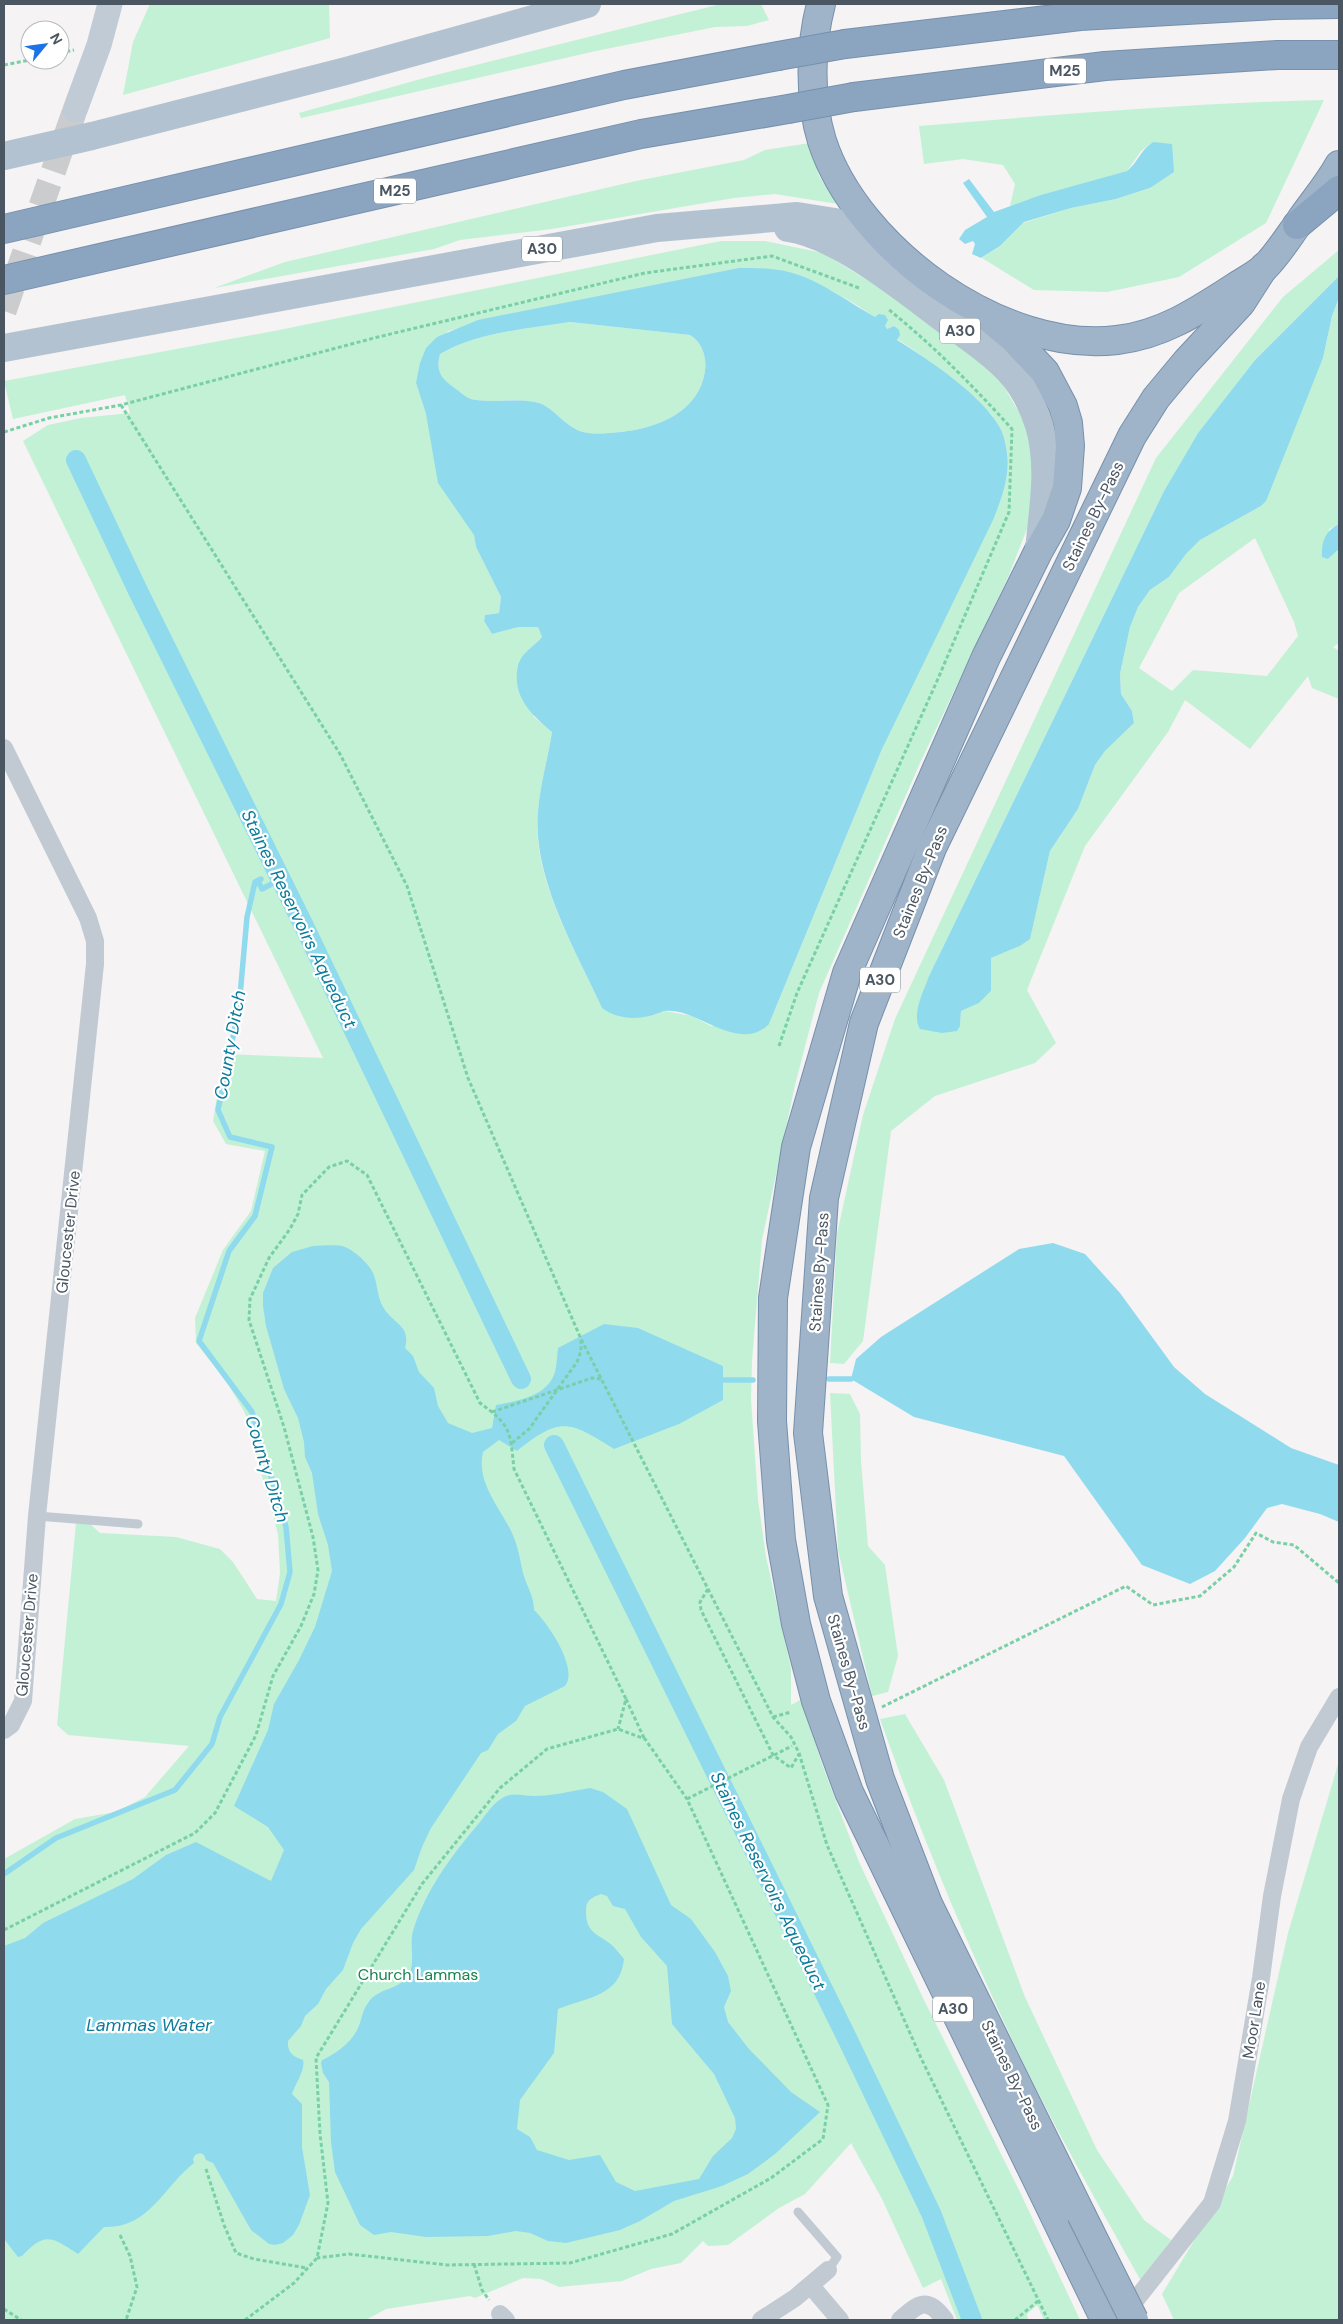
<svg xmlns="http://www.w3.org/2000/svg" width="1343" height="2324" viewBox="0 0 1343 2324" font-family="'DM Sans',sans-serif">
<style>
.green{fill:#c3f1d5;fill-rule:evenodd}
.water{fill:#90daee;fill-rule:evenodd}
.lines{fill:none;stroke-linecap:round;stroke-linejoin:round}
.stream{stroke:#90daee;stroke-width:5.5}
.canal{stroke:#90daee;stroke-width:20}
.secondary-tunnel{stroke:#caccce;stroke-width:25;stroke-dasharray:25 12;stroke-linecap:butt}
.trunk-casing{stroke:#7690ad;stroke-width:30}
.motorway-casing{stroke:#7690ad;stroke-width:30}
.path{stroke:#7ad0a6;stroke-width:3;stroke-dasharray:4 2.5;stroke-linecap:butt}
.service{stroke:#c1cad2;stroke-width:9}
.minor{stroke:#c1cad2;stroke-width:18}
.secondary{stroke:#c1cbd6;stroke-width:25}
.primary{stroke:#b3c2d1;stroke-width:28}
.trunk{stroke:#9fb4c9;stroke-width:28}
.motorway{stroke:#8ba5c1;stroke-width:28}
.trunk-bridge-casing{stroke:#7690ad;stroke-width:30;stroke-linecap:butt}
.motorway-bridge-casing{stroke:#7690ad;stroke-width:30;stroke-linecap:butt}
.trunk-bridge{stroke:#9fb4c9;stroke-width:28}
.motorway-bridge{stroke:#8ba5c1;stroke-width:28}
.labels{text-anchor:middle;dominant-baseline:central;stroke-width:4.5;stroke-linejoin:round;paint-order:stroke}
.shield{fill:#fff;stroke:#808990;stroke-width:1}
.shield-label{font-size:15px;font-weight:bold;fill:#4a5661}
.street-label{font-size:16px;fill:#4a5661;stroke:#fff}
.park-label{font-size:16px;fill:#17864f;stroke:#fff}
.water-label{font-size:18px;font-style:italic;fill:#0c7c9b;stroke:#fff}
</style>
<rect width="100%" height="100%" fill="#f5f3f3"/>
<g class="green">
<polygon points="150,4 329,4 330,38 123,95 133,42"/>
<polygon points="721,4 761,4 769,20 747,26 715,27 596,51 301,118 299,113 428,77"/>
<path d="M1324,100L1266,223L1179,277L1107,292L1034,290L982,258L1000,246L1023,223L1071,208L1116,199L1151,188L1153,142L1141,151L1127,171L1010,206L1015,184L1003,165L963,159L924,164L919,126C1054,115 1189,103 1324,100Z"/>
<polygon points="810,143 819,176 838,204 775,194 734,198 552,229 460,240 434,249 214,288 285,262 636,181 744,160 765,150"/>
<path d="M721,241H765L823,253L893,296L996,373L1024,421L1036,472L1032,516L1009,575L920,763L819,993L795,1085L762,1240L752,1361L751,1399L758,1500L766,1557L791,1668V1705L802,1699L822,1764L859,1862L923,1998L1019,2190L1080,2320H1044L1037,2305L1027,2314L1028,2320H957L941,2279L923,2288L882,2199L851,2143L805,2194L779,2208L728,2245L708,2246L703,2241L681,2263L651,2269L622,2281L559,2287L541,2279L523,2278L475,2298L470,2296L386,2309L366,2320H4V1859L75,1819L116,1812L145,1797L189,1746L68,1735L57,1725L76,1523H89L100,1533L176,1537L220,1549L233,1562L257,1599L276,1601L280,1573L278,1534L245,1413L225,1379L196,1343L195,1318L223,1250L251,1211L265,1151L226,1144L213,1121L224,1054L323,1058L23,441L48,425L81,418L130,413L125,395L13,419L4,381L274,331ZM767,269C775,270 783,271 790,273C815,280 870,309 887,329L894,326L897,339C932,361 963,387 993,416L882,749L769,1024L711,1026L692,1016L665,1011L653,1015L602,1008C575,949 531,877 538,811C540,785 548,758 552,732L534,717L519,661L542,637L538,627H519L492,634L484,621L485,615L499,613L501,597L476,547L474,535L426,414L416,383L448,331Z"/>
<path d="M1339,250V276L1255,360L1198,433L1164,491L929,976L960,1026L961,1011L979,1003L991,991V958L1020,946L1030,938L1050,851L1078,809L1095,765L1105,751L1134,723L1132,711L1121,694L1120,674L1130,627L1138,607L1150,590L1169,577L1186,554L1200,540L1261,506L1323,358L1332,316L1339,298V524L1329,529L1328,559L1339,549V643L1333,647L1339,651V699L1312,688L1308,676L1250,749L1185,700L1168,732L1085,846L1027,990L1056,1043L1035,1063L935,1096L891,1131L863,1341L844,1364L830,1363L837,1234L863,1115L895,1019L1156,458L1283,297ZM1255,538L1294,622L1298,636L1267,676L1193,670L1172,691L1139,668L1179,593Z"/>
<path d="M570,322L690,335C702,342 707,357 705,371C699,412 658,428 621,432C608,433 595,435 583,432C565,427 553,407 539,403C518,397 492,404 471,399C465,397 458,390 452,386C440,377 436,370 440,354C478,332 527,329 570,322Z"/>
<polygon points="830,1393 850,1394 860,1414 861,1461 868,1546 885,1565 898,1656 888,1692 872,1696 838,1550"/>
<path d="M905,1714L944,1780L1025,1997L1097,2150L1144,2220L1171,2240L1141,2281C1094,2196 1045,2112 1005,2024C958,1924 917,1823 880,1719Z"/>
<polygon points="1339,1761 1339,2320 1174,2320 1162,2294 1233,2176 1288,1933"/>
</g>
<g class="water">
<path d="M1153,142L1172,144L1174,172L1150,188L1116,199L1071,208L1024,222L1000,246L981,258L972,254L975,244L973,241L965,244L959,239L965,230L987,217L963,183L969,179L994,212L1041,195L1127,171C1139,161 1139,152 1153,142Z"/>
<path d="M739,268C756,268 773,268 789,272C820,280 848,302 875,317L879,314L885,315L888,320L885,326L887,329L894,326L899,330L900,335L897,340C928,359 983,396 1000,428C1004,435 1006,446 1007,454C1010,477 1001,500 993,520L882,749L769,1024C761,1032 753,1035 742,1034C716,1033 690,1008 664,1011C661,1012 657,1014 653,1015C635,1020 617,1019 602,1008C575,949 532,877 538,811C540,785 548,758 552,732C533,716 514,699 517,671C518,667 518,663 520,660C525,651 535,645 542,637L538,627H519L492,634L484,621L485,615L499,613L501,597L476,547L474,535L438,483L426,414L416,383L420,363L426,348L437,337L478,320ZM570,322L690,335C702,342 707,357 705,371C699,412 658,428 621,432C608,433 595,435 583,432C565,427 553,407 539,403C518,397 493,404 471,399C465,397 458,390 452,386C440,377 436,370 440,354C478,332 527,329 570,322Z"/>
<path d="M1339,276V298L1332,316L1323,358L1266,501L1261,506L1200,540L1186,554L1169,577L1150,590L1138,607L1130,627L1120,674L1121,694L1132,711L1134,723L1105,751L1095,765L1078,809L1050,851L1030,939L1020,946L991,958V991L979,1003L961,1011L960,1026L957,1031L942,1033L920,1029C911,1014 924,991 929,976L1164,491L1198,433L1255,360Z"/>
<path d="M1339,524V549L1328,559L1322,557C1321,542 1325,531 1339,524Z"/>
<polygon points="1053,1243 1085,1254 1120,1293 1174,1367 1205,1394 1291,1448 1339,1465 1339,1522 1320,1514 1282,1504 1267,1508 1245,1538 1215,1571 1190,1584 1142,1565 1064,1456 914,1417 851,1379 856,1359 881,1337 1019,1249"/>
<path d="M313,1246C323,1246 336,1244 345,1247C355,1251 369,1264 373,1273C378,1284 377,1297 383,1307C394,1325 411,1325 405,1348L413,1356L419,1372L434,1388L438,1406L448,1423L472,1433L492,1428L496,1405C518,1401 548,1396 555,1372C557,1364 557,1356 558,1348L604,1324L638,1328L723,1366V1400L679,1424L614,1449C569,1421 561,1416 517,1451L499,1440L483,1452C476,1483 500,1507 512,1533C518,1546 520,1559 523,1573C527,1587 534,1596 534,1610C548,1623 579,1669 565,1686L525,1706L516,1721L498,1734L488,1750L481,1753L431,1828L422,1847L414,1870L361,1929L353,1943L343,1970L326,1989L318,2004L305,2016L301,2026L288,2041C287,2052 293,2057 303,2060C306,2069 295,2084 292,2094L302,2104V2147L310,2195L299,2225L293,2235L283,2243L275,2245L269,2244L251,2230L213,2163L206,2160L204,2155L200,2153L195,2155L193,2159L194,2163C164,2186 149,2229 104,2227L78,2254C52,2237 45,2231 22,2256L18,2257L4,2239V1946L25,1938L43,1923L133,1879L166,1855L196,1842L271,1881L284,1850L268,1827L234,1806L268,1730L274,1704L299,1660L315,1627L332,1571L328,1545L318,1514L312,1473L305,1457L304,1442L298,1418L284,1389L266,1326L263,1306V1293L273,1268L292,1252Z"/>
<path d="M590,1788L603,1792L627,1809L671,1905L691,1919L715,1952L728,1976L731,1991L724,2007L728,2022L749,2049L791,2092L820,2112L775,2154L748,2174L722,2186L674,2201L640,2221L620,2230L566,2243L548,2241L530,2233L516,2231L488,2236L426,2237L391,2232L374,2235L360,2225L335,2172L331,2142L329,2082L323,2073L321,2063L322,2060C336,2054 352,2042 358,2028C362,2019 362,2011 368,2003C377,1988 399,1990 408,1976C416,1964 409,1945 413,1931C426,1889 452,1855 480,1822C487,1813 494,1802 504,1797C513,1792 523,1796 534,1796C552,1796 572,1791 590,1788ZM601,1894L607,1896L613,1906L625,1909L641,1937L667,1966L672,2024L714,2074L735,2118L736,2129L732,2138L713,2156L699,2179L635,2191L616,2182L600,2155L569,2160L537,2150L530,2137L517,2129L520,2100L554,2053L558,2009C587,1997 620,1997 624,1959C621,1955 617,1951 614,1947C599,1933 585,1935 586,1909C586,1900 593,1897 601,1894Z"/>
</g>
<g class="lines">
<g class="stream">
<polyline points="258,881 262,889 281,879"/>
<polyline points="829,1379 851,1379"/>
<polyline points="724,1380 753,1380"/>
<polyline points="4,1874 56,1838 175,1790 212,1744 220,1717 281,1604 290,1572 286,1527 252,1412 199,1341 229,1251 255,1216 272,1147 230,1137 218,1110 239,1007 247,917 255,882 261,879"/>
</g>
<g class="canal">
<polyline points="76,460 139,593 303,924 521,1379"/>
<polyline points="554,1445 846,2036 931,2213 972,2320"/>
</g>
<polyline class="secondary-tunnel" points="4,311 75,110"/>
<g class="trunk-casing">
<g id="trunk">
<path d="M821,4C810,46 809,99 822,141C857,249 1002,354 1117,340C1162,335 1198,311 1235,287C1244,281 1256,275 1265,267C1278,254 1289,236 1300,221C1313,202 1328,185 1339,165"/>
<polyline points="983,313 1013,338 1030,356 1045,372 1063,406 1068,423 1070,446 1067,488 1056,520 1039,550 986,657 847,973 796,1147 773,1298 772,1421 781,1540 796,1624 816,1701 849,1792 1105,2320"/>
<polyline points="1081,2214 928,1904 880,1779 828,1596 808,1433 824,1198 864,1023 932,848 1132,436 1156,398 1186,362 1241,303 1264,267"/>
</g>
</g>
<g class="motorway-casing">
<g id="motorway">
<polyline points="845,44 1080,16 1275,5 1339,4"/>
<polyline points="854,97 1105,66 1277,55 1339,55"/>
<polyline points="1297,225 1339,190"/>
<polyline points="4,229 624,85 778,56"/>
<polyline points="4,280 641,134 788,109"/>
</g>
</g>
<g class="path">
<polyline points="60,53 74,50"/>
<polyline points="4,65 30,60"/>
<polyline points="121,405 340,754 407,886 468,1078 581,1339 773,1717 791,1737 799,1753 827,1845 921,2058 1048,2320"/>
<polyline points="4,432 49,418 121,405 378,337 645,273 772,256 859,288"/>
<path d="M779,1046L797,993L937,681L1009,512L1012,429C973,386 933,345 888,309"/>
<polyline points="492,1412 592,1378 601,1379"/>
<polyline points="512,1443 529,1429 577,1362 581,1351 581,1340"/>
<polyline points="708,1589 700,1602 701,1610 773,1755 791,1768 799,1754"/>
<polyline points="626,1699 644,1738"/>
<polyline points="882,1707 1126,1586 1153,1605 1200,1596 1234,1567 1256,1533 1273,1542 1294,1545 1339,1583"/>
<polyline points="773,1717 791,1712"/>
<polyline points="687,1799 792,1746"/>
<path d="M4,1930L195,1833L215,1813L256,1735L273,1676L301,1626L314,1594L318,1570L313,1537L284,1427L249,1320L250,1299L269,1258L290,1229L298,1214L302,1195L329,1167L347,1161L367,1175L480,1403C512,1426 510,1432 514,1469L626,1699L618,1729"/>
<polyline points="206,2169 224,2225 236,2253 254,2259 307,2268"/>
<polyline points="120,2235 130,2256 137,2287 126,2320"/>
<polyline points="474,2264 482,2290 489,2300"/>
<polyline points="4,2309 21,2320"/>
<polyline points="245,2320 294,2283 317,2258 328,2203 320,2134 316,2058 422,1884 500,1788 547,1749 618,1729 645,1739 687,1799 828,2105 823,2139 771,2178 672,2234 570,2263 447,2265 349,2254 317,2258"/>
<polyline points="1015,2320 1038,2301"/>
</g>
<g class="service">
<polyline points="37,1516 138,1524"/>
<polyline points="798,2212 837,2257 828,2270"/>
</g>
<g class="minor">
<polyline points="4,748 88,918 95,941 95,964 37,1516 23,1701 11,1725 4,1730"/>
<polyline points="811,2286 840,2320"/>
<polyline points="500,2314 506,2320"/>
<polyline points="1123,2316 1212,2203 1237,2121 1261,1978 1272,1896 1291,1799 1309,1747 1339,1697"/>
<polyline points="761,2320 795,2298 828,2270"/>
<path d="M900,2320C919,2303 927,2296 945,2320"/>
</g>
<polyline class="secondary" points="75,110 99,45 110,4"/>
<g class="primary">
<polyline points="4,156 92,136 346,71 587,4"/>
<path d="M788,228C838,235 904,289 944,319C966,336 991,351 1010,372C1023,386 1033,407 1039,425C1051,467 1043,507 1039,550"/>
<polyline points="4,348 657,228 797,216 835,222 897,254"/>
</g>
<use href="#trunk" class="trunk"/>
<use href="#motorway" class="motorway"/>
<g class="trunk-bridge-casing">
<polyline id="trunk-bridge" points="1081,2214 1134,2320"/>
</g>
<g class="motorway-bridge-casing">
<g id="motorway-bridge">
<polyline points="778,56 845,44"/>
<polyline points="788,109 854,97"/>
</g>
</g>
<use href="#trunk-bridge" class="trunk-bridge"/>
<use href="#motorway-bridge" class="motorway-bridge"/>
</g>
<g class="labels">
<g class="shield">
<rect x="1044" y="58.5" width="42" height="25" rx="4"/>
<rect x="374" y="178.5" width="42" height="25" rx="4"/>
<rect x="522" y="236.5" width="40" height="25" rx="4"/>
<rect x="940" y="318.5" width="40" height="25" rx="4"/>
<rect x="860" y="967.5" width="40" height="25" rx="4"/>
<rect x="933" y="1996.5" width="40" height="25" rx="4"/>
</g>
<g class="shield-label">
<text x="1065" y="71">M25</text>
<text x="395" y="191">M25</text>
<text x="542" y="249">A30</text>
<text x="960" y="331">A30</text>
<text x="880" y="980">A30</text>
<text x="953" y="2009">A30</text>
</g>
<g class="street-label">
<text transform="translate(1093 516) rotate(-64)">Staines By-Pass</text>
<text transform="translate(920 882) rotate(-68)">Staines By-Pass</text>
<text transform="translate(68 1232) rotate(-84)">Gloucester Drive</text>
<text transform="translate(819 1272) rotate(-86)">Staines By-Pass</text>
<text transform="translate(27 1635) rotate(-85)">Gloucester Drive</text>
<text transform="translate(849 1672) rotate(74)">Staines By-Pass</text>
<text transform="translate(1254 2020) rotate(-81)">Moor Lane</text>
<text transform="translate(1012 2075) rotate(64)">Staines By-Pass</text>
</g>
<g class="park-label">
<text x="418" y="1974">Church Lammas</text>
</g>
<g class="water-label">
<text transform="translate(299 919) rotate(64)">Staines Reservoirs Aqueduct</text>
<text transform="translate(230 1045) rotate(-80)">County Ditch</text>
<text transform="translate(267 1469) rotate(73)">County Ditch</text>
<text transform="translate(768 1881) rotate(64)">Staines Reservoirs Aqueduct</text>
<text x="149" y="2025">Lammas Water</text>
</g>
</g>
<rect width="1343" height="2324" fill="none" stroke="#4a5661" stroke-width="10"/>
<g transform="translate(45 45) rotate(61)"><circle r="24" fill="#ffffff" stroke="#b7bbc0"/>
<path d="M0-4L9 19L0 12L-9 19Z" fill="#1a73e8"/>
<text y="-8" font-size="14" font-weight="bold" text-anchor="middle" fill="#4a5661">N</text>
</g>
</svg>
